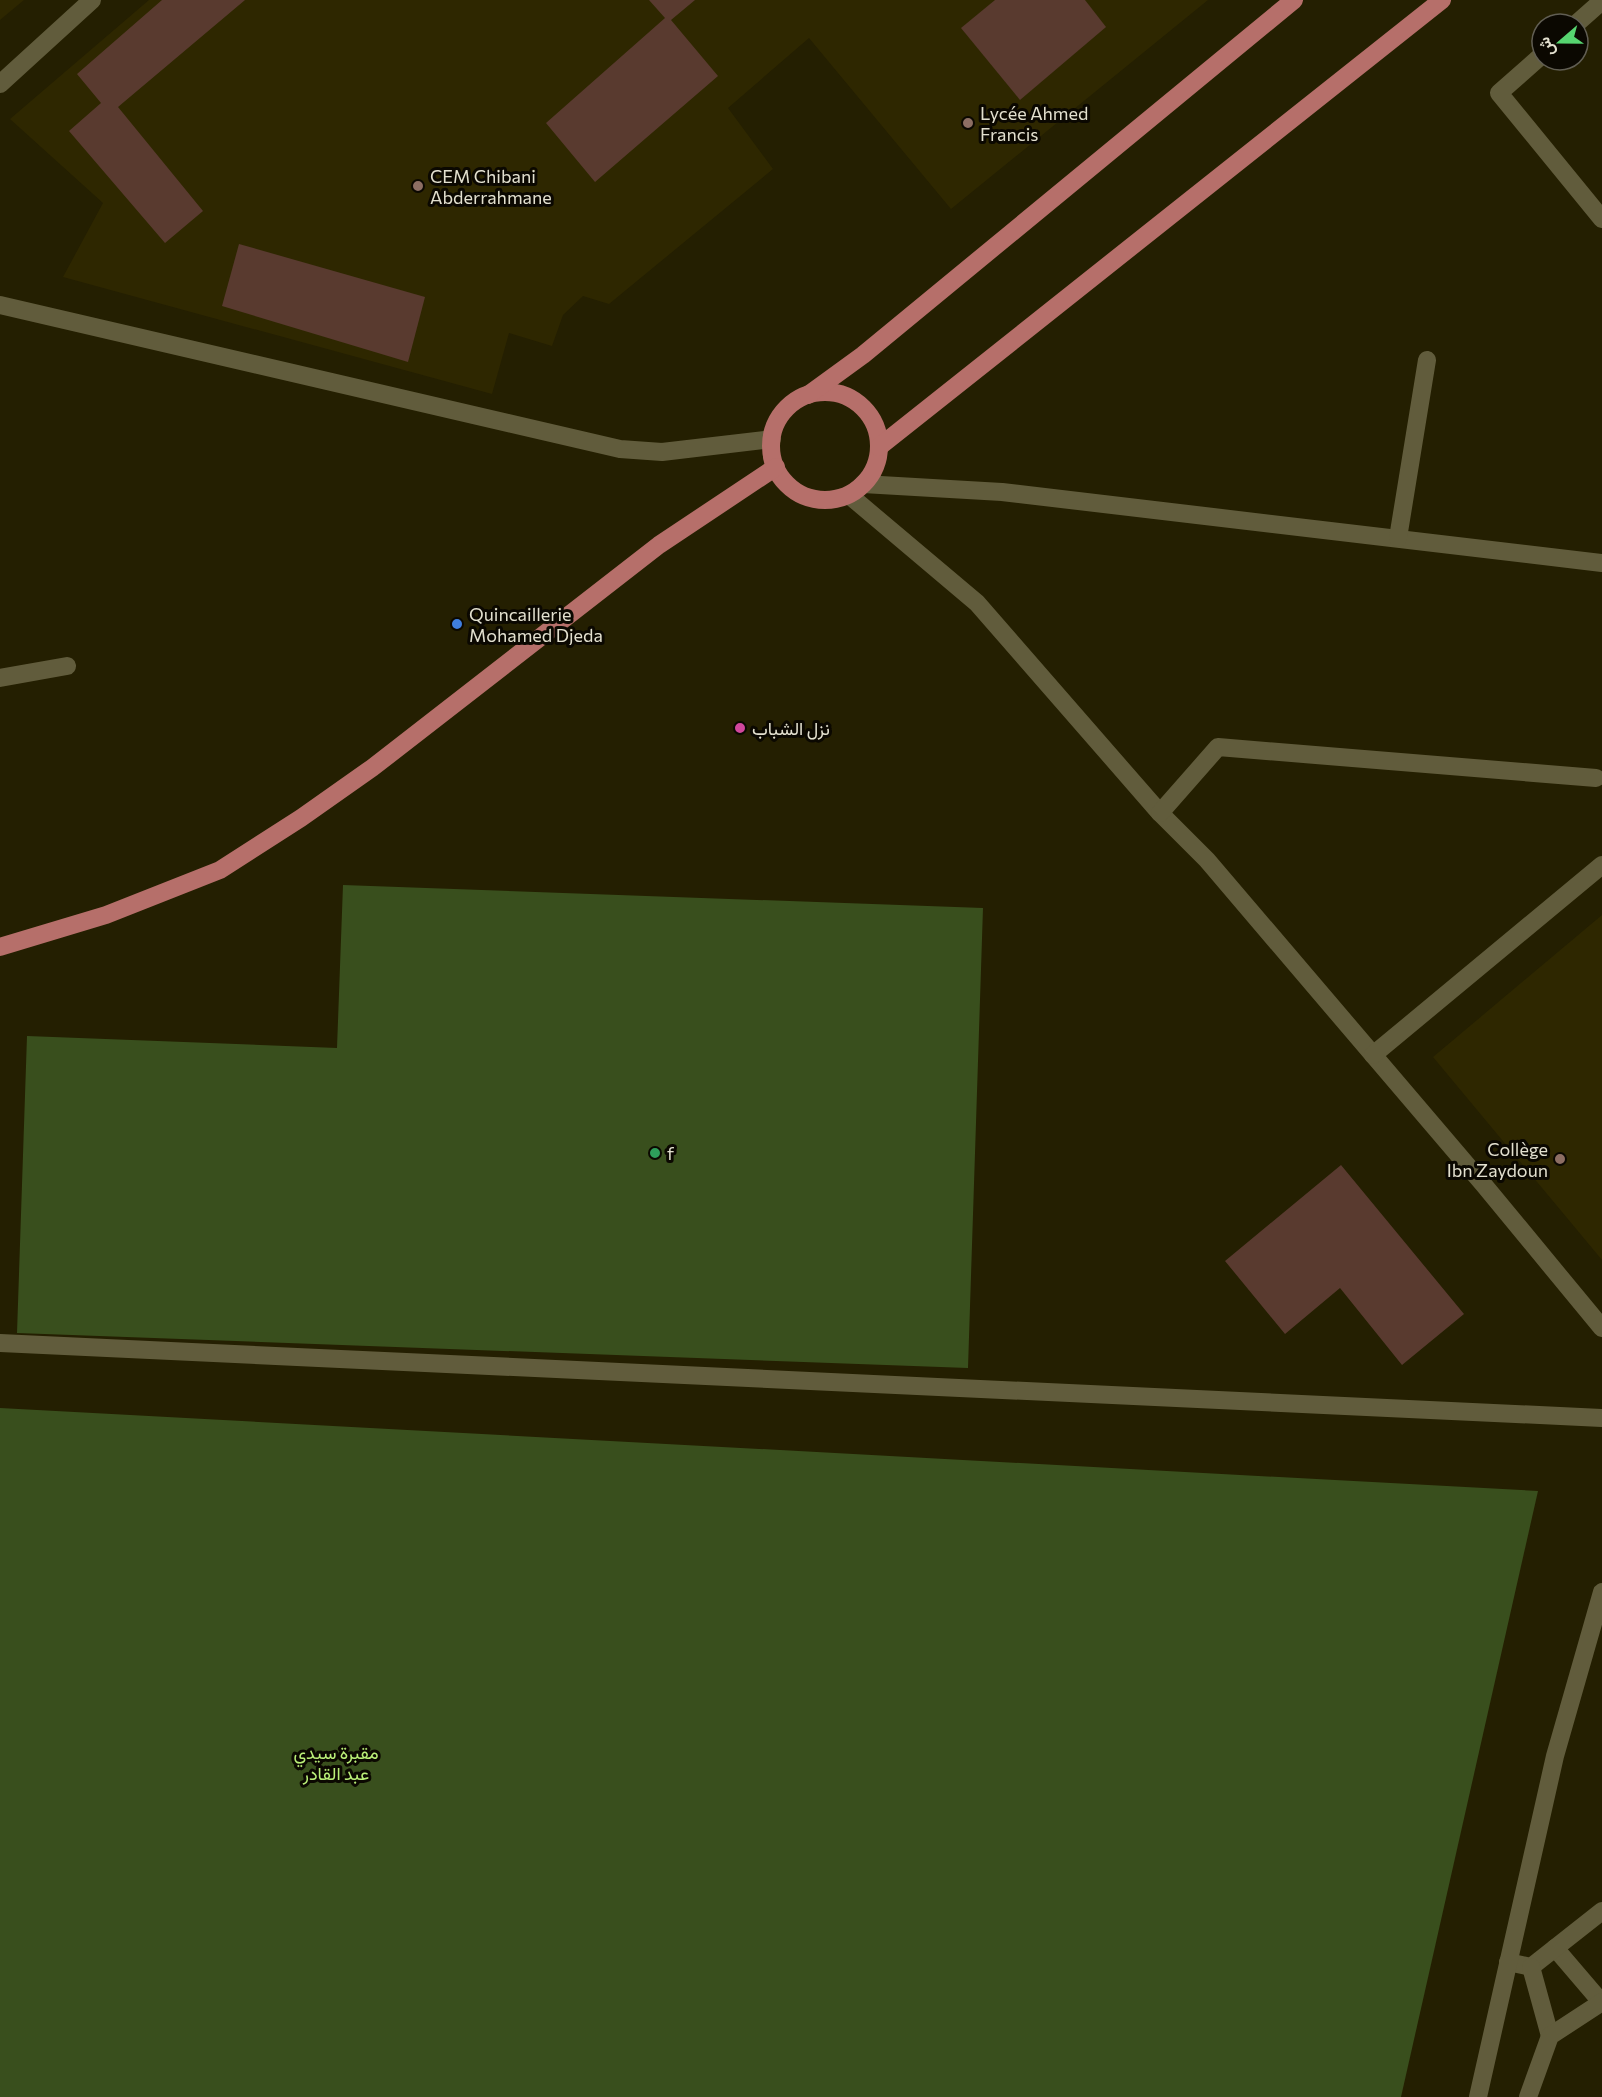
<svg xmlns="http://www.w3.org/2000/svg" width="1602" height="2097" viewBox="0 0 1602 2097" font-family="Commissioner,Vazirmatn,sans-serif">
<style>
.built{fill:#2e2700}
.green{fill:#394f1d}
.building{fill:#593a2f}
.lines{fill:none;stroke-linecap:round;stroke-linejoin:round}
.minor{stroke:#615c3c;stroke-width:18}
.major{stroke:#b66f6a;stroke-width:18}
.education-dot{fill:#8d6e63;stroke:#0b0801;stroke-width:2}
.shop-dot{fill:#3f7fe0;stroke:#0b0801;stroke-width:2}
.hotel-dot{fill:#d1479c;stroke:#0b0801;stroke-width:2}
.leisure-dot{fill:#2e9e5b;stroke:#0b0801;stroke-width:2}
.labels{text-anchor:middle;dominant-baseline:central;stroke-width:6;stroke-linejoin:round;paint-order:stroke}
.poi-label{font-size:18px;fill:#e3e0cf;stroke:#0b0801;text-anchor:start}
.park-label{font-size:18px;fill:#baef78;stroke:#0b0801}
</style>
<rect width="100%" height="100%" fill="#241f01"/>
<g class="built">
<polygon points="0,0 24,0 0,20"/>
<polygon points="149,0 1208,0 951,209 809,38 728,108 773,169 609,304 583,296 563,315 552,346 509,333 492,394 63,277 103,203 10,119"/>
<polygon points="1602,915 1602,1260 1433,1057"/>
</g>
<g class="green">
<polygon points="343,885 983,908 968,1368 17,1333 27,1036 337,1048"/>
<polygon points="0,1408 1538,1491 1401,2097 0,2097"/>
</g>
<g class="building">
<polygon points="162,0 245,0 118,107 203,211 165,243 69,131 101,103 77,74"/>
<polygon points="649,0 695,0 671,20 718,76 595,182 546,123 665,18"/>
<polygon points="995,0 1085,0 1106,27 1020,100 961,28"/>
<polygon points="239,244 425,297 408,362 222,306"/>
<polygon points="1341,1165 1464,1314 1402,1365 1340,1288 1285,1334 1225,1261"/>
</g>
<g class="lines">
<g class="minor">
<polyline points="1576,24 1602,1"/>
<polyline points="1542,55 1499,93 1602,219"/>
<polyline points="0,84 92,0"/>
<polyline points="0,305 620,449 662,452 772,439"/>
<polyline points="863,484 1002,492 1602,563"/>
<polyline points="849,495 977,603 1160,813 1207,860 1484,1185 1602,1328"/>
<polyline points="1398,538 1427,360"/>
<polyline points="0,678 67,666"/>
<polyline points="1160,813 1218,747 1596,778"/>
<polyline points="1373,1055 1602,865"/>
<polyline points="0,1343 1602,1418"/>
<polyline points="1555,1948 1602,2003"/>
<polyline points="1508,1962 1531,1967 1602,1911"/>
<polyline points="1531,1967 1550,2036"/>
<polyline points="1478,2097 1555,1756 1602,1592"/>
<polyline points="1528,2097 1550,2036 1602,2002"/>
</g>
<g class="major">
<circle cx="825" cy="446" r="54"/>
<polyline points="808,395 863,355 1294,0"/>
<polyline points="879,447 1442,0"/>
<polyline points="0,947 106,915 220,870 301,818 372,768 659,545 776,467"/>
</g>
</g>
<g class="education-dot">
<circle cx="968" cy="123" r="6"/>
<circle cx="418" cy="186" r="6"/>
<circle cx="1560" cy="1159" r="6"/>
</g>
<circle class="shop-dot" cx="457" cy="624" r="6"/>
<circle class="hotel-dot" cx="740" cy="728" r="6"/>
<circle class="leisure-dot" cx="655" cy="1153" r="6"/>
<g class="labels">
<g class="poi-label">
<text x="980" y="113">Lycée Ahmed<tspan x="980" dy="21">Francis</tspan></text>
<text x="430" y="176">CEM Chibani<tspan x="430" dy="21">Abderrahmane</tspan></text>
<text x="469" y="614">Quincaillerie<tspan x="469" dy="21">Mohamed Djeda</tspan></text>
<text x="752" y="728">نزل الشباب</text>
<text x="1548" y="1149" text-anchor="end">Collège<tspan x="1548" dy="21">Ibn Zaydoun</tspan></text>
<text x="667" y="1153">f</text>
</g>
<g class="park-label">
<text x="336" y="1752">مقبرة سيدي<tspan x="336" dy="21">عبد القادر</tspan></text>
</g>
</g>
<g transform="translate(1560 42) rotate(250)"><circle r="28" fill="#0b0801" stroke="#615e53" stroke-width="1.5"/>
<path d="M0-4.5L10 22L0 15L-10 22Z" fill="#57d570"/>
<text y="-9" font-size="16" font-weight="bold" text-anchor="middle" fill="#e3e0cf">ش</text>
</g>
</svg>
